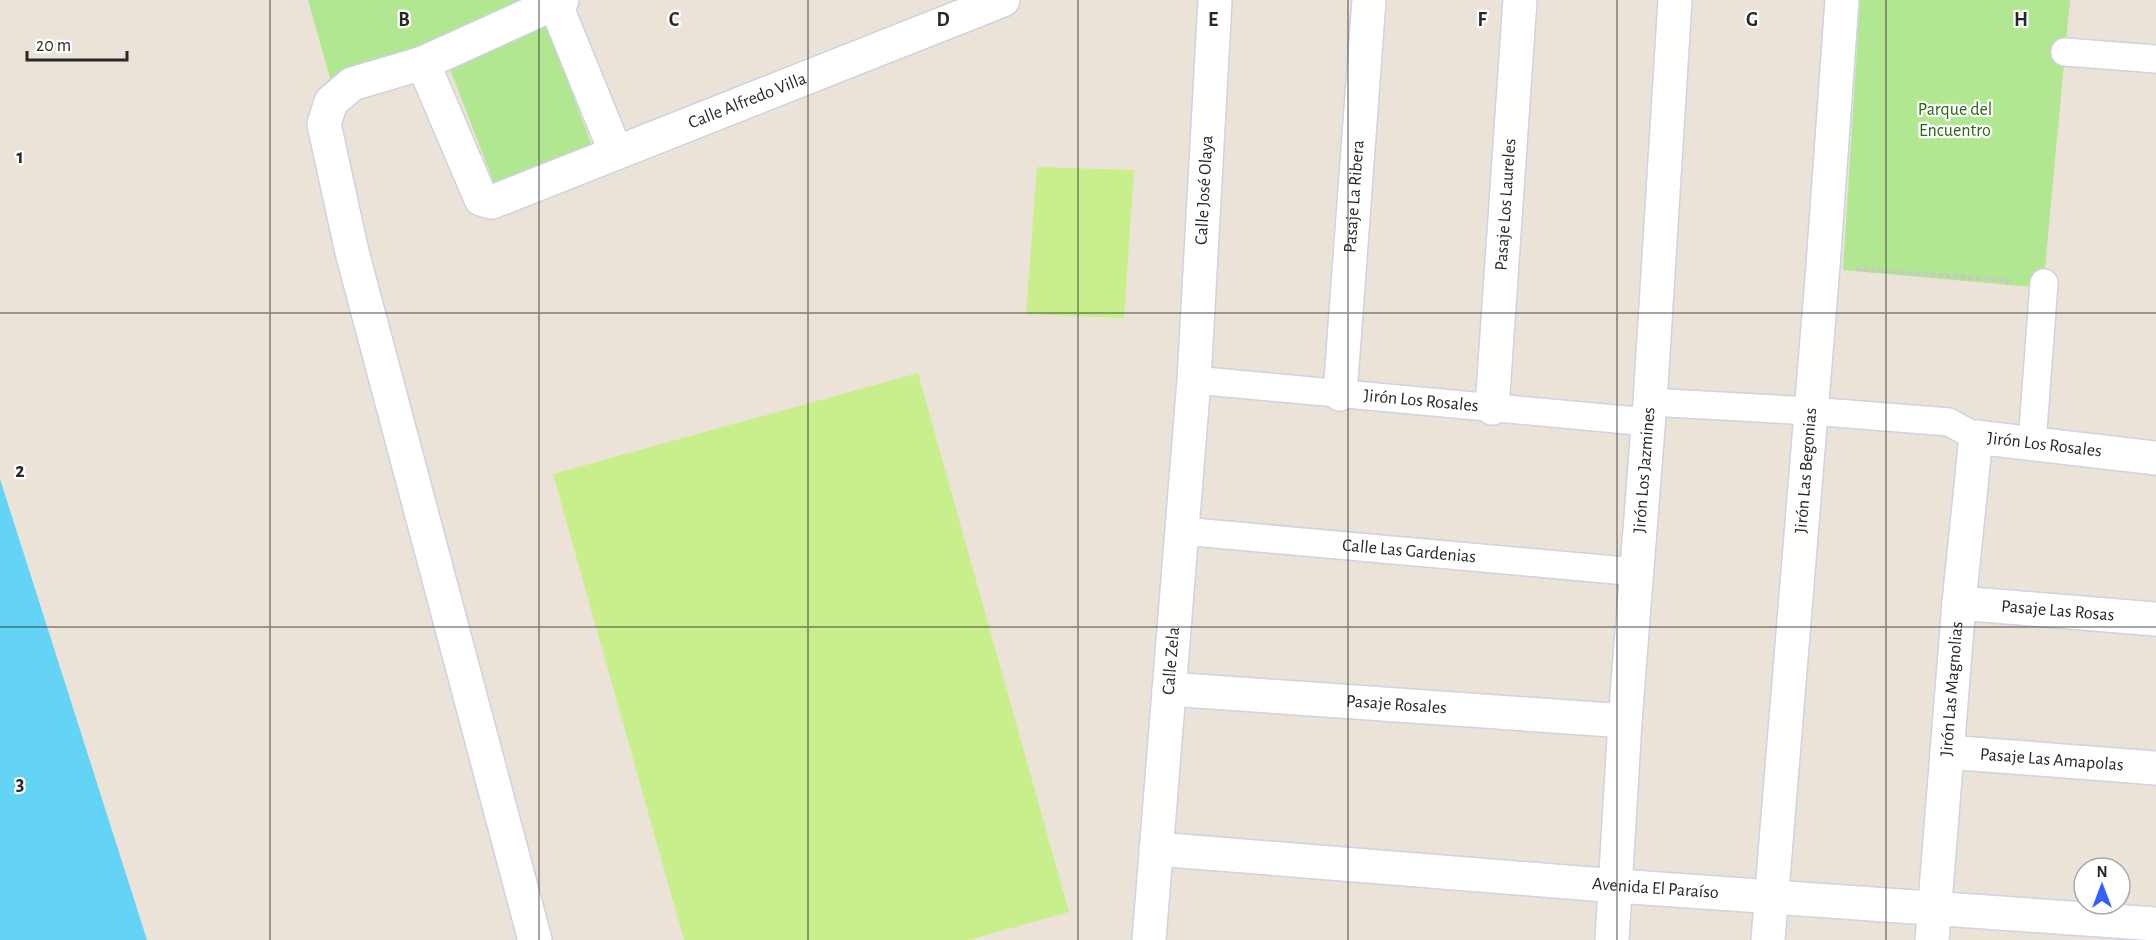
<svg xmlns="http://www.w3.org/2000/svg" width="2156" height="940" viewBox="0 0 2156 940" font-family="'Alegreya Sans',sans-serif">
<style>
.green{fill:#b1e790}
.pitch{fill:#c8ef8b}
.water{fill:#63d4f6}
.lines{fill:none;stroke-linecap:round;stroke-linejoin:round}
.pedestrian-casing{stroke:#ced2e3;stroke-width:30}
.minor-casing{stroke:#ced2e3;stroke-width:36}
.path{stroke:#c7c7c7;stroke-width:4;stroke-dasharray:4.5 3;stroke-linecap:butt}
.pedestrian{stroke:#fff;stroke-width:27}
.minor{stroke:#fff;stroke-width:33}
.grid{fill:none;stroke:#282828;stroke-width:1.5;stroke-opacity:0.55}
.labels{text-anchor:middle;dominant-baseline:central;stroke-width:4.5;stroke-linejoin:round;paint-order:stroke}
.street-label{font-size:18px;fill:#282828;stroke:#fff}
.park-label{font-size:18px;fill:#296914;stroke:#fff}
.grid-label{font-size:20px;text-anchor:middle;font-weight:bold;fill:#282828;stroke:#fff;stroke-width:4.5;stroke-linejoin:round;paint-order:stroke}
</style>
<rect width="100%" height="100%" fill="#ece3d8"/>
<g class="green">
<polygon points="308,0 534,0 331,82"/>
<polygon points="1860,0 2070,0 2043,288 1843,270"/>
<polygon points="547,26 592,146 494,183 448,64"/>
</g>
<g class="pitch">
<polygon points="1037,167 1134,170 1124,318 1026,314"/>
<polygon points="918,373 1069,912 968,940 684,940 553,474"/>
</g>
<polygon class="water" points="0,479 147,940 0,940"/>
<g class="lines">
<g class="pedestrian-casing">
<g id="pedestrian">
<polyline points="2065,52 2156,59"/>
<path id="s1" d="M1194,380L1648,422"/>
<polyline points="1650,402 1811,411 1949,422 1976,437"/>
<polyline points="2032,443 2044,283"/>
<path id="s2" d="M1182,531L1637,572"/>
</g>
</g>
<g class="minor-casing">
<g id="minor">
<polyline points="555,3 616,153"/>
<path id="s3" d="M423,63L481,199L492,202L1003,0"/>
<path id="s4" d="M1340,394L1369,0"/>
<path id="s5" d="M1492,408L1520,0"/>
<path id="s6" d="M1959,603L2156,619"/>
<path id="s7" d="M1169,689L1625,721"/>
<path id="s8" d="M1947,752L2156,768"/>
<path id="s9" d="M1156,849L1617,886L2156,924"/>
<polyline points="535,940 352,252 324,124 331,102 352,84 423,63 562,0"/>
<path id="s10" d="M1149,940L1194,380L1215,0"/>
<path id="s11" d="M1612,940L1625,721L1650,402L1675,0"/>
<path id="s12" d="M1768,940L1823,266L1842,0"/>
<path id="s13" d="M1932,940L1959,603L1976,437L2156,458"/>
</g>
</g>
<polyline class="path" points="1856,269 2013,281"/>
<use href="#pedestrian" class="pedestrian"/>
<use href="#minor" class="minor"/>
</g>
<path class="grid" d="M270,0V940M539,0V940M808,0V940M1078,0V940M1348,0V940M1617,0V940M1886,0V940M0,313H2156M0,627H2156"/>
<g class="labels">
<g class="street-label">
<text stroke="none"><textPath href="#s3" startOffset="434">Calle Alfredo Villa</textPath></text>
<text stroke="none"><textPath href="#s10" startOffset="752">Calle José Olaya</textPath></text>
<text stroke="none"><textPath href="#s4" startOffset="198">Pasaje La Ribera</textPath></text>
<text stroke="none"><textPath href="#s5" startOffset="204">Pasaje Los Laureles</textPath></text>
<text stroke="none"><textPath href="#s1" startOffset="228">Jirón Los Rosales</textPath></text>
<text stroke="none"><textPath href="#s13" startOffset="574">Jirón Los Rosales</textPath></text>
<text stroke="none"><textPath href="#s11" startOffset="471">Jirón Los Jazmines</textPath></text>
<text stroke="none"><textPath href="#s12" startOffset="471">Jirón Las Begonias</textPath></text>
<text stroke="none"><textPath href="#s2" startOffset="228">Calle Las Gardenias</textPath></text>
<text stroke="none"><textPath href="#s6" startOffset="99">Pasaje Las Rosas</textPath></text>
<text stroke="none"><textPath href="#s10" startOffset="280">Calle Zela</textPath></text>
<text stroke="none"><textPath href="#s13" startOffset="252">Jirón Las Magnolias</textPath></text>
<text stroke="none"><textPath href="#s7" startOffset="228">Pasaje Rosales</textPath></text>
<text stroke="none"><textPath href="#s8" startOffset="105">Pasaje Las Amapolas</textPath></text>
<text stroke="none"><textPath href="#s9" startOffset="501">Avenida El Paraíso</textPath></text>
</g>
<g class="park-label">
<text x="1955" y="110">Parque del<tspan x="1955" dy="21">Encuentro</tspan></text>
</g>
</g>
<g class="grid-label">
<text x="404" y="26">B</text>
<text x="674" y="26">C</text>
<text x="943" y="26">D</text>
<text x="1213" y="26">E</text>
<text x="1482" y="26">F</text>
<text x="1752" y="26">G</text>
<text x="2021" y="26">H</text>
<text x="20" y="163">1</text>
<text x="20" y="477">2</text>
<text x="20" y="790">3</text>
</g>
<g transform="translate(2102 886)"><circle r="28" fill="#ffffff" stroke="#a9a9a9" stroke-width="1.5"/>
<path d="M0-4.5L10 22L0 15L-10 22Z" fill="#3260ff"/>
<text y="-9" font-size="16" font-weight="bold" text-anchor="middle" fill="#282828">N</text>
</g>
<path d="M27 51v9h100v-9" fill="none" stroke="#282828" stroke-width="3"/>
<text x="36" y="51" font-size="18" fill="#282828" stroke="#ffffff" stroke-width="4.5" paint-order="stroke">20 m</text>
</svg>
